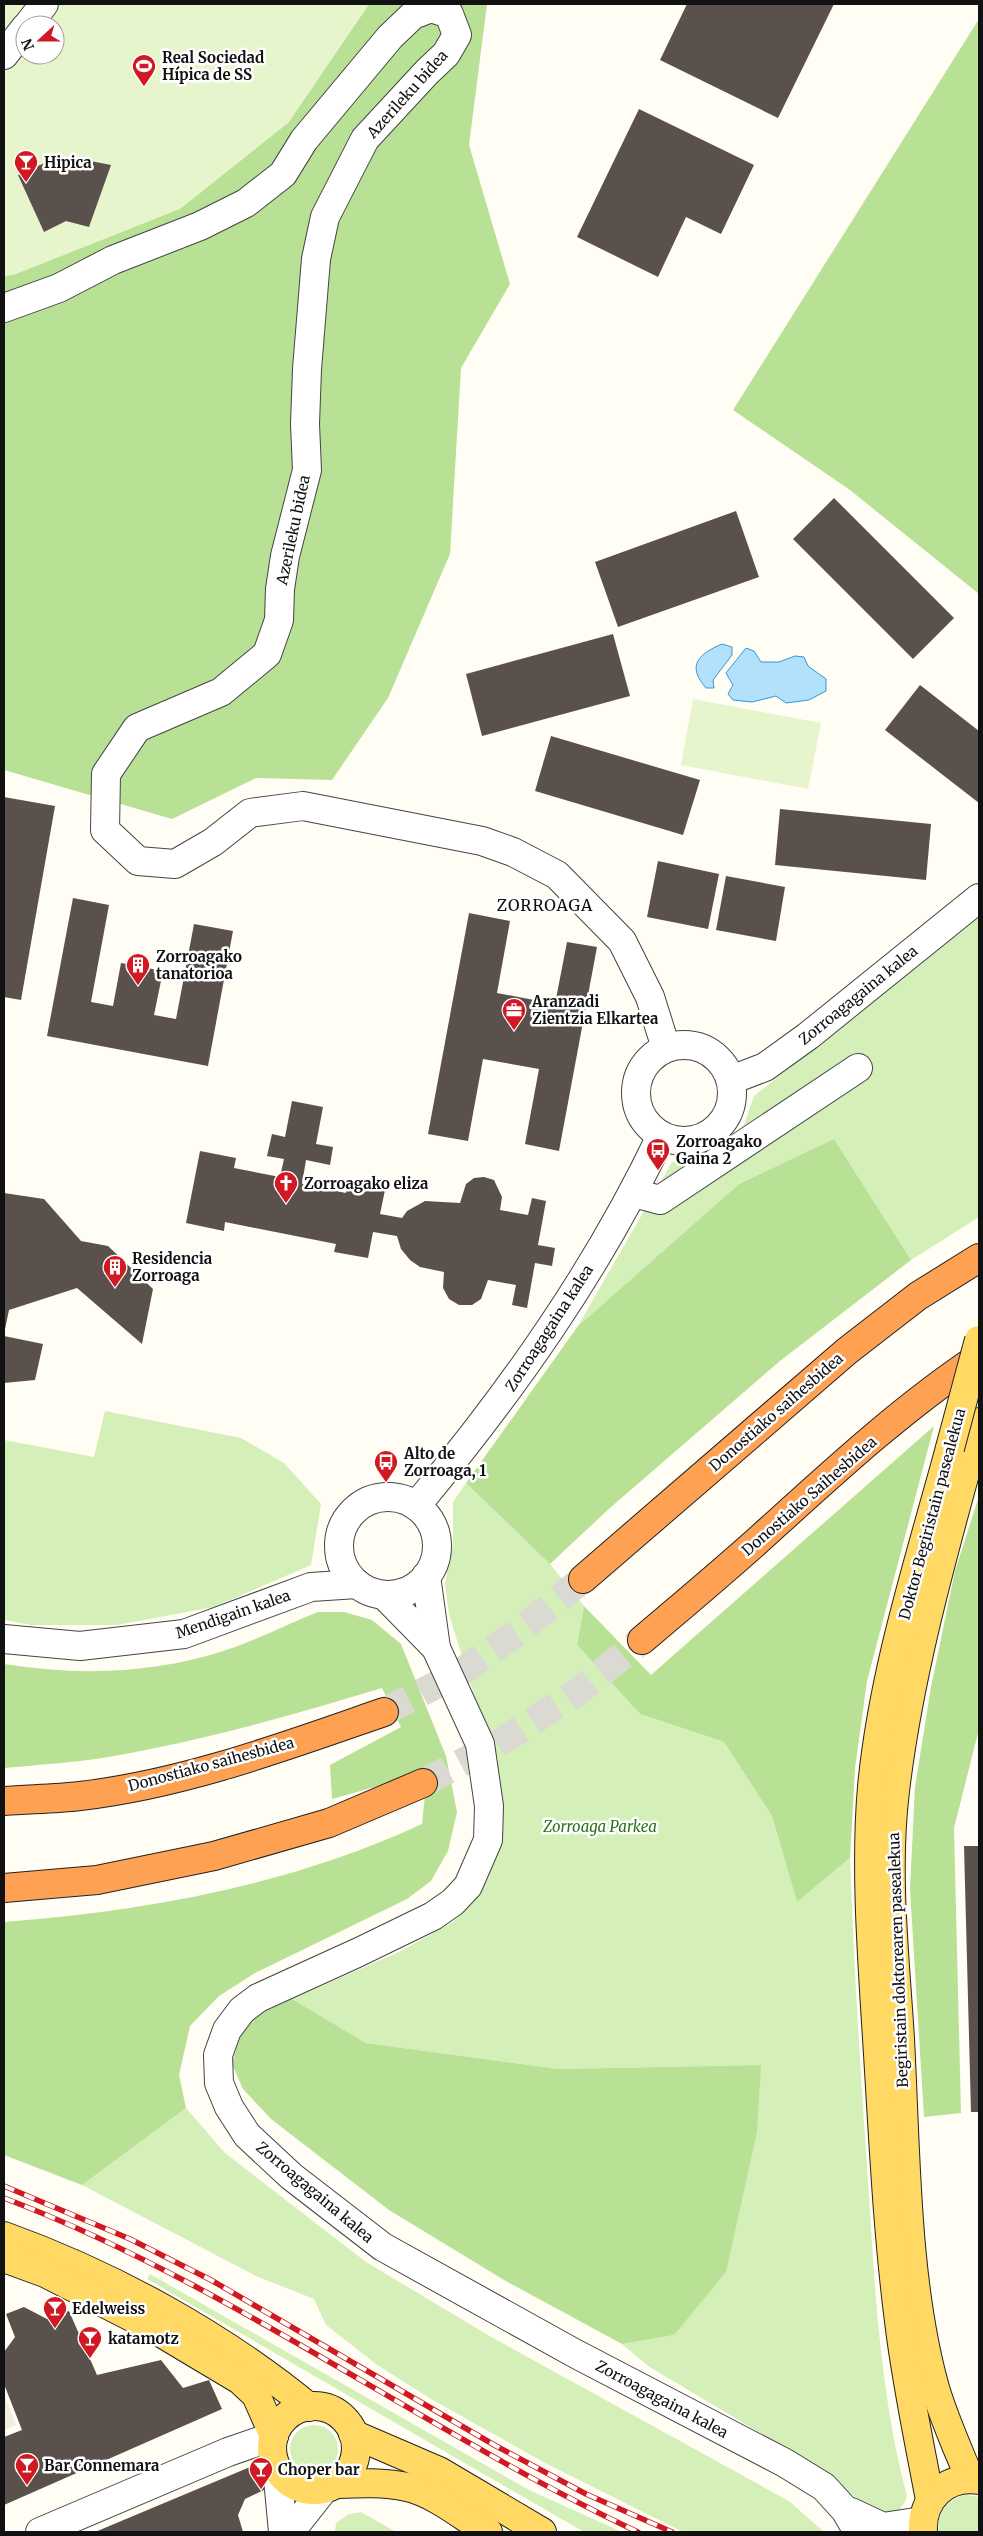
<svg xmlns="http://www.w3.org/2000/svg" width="983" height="2536" viewBox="0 0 983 2536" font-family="Merriweather,serif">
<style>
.green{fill:#d5efb9}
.forest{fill:#b8e196}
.pitch{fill:#e7f5cc;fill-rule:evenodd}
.plaza{fill:#f2ede0}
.water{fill:#b3e1fc;stroke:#3398db}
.building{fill:#5b514c}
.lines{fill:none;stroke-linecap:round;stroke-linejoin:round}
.highway-tunnel{stroke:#dbdad2;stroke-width:28;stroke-dasharray:28 14;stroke-linecap:butt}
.minor-casing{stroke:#444;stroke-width:30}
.major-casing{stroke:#222;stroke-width:30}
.highway-casing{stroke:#222;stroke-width:30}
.minor{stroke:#fff;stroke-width:28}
.major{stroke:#ffd964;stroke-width:28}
.highway{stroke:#ffa152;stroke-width:28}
.rail-casing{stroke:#d01922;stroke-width:5.5}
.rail{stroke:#fff;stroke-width:4;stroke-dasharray:11;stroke-linecap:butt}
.major-bridge-casing{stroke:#222;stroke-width:30;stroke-linecap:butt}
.major-bridge{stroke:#ffd964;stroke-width:28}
.labels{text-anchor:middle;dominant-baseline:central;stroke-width:5;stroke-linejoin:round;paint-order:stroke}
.poi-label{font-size:15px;font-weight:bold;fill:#111;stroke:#fff;text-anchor:start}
.street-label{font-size:15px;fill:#111;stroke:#fff}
.park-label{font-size:15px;font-style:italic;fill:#2b7119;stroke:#fff}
.neighbourhood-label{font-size:16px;letter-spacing:1px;fill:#111;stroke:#fff}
</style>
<rect width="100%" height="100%" fill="#fffdf4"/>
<g class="green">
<polygon points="979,917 979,1217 911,1260 834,1139 739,1184 578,1326 672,1162 700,1160 732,1141 744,1125 754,1096"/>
<polygon points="105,1411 241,1438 284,1463 321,1504 311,1565 214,1607 117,1625 31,1625 4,1620 4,1440 94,1457"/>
<path d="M466,1483L550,1564L584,1606L577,1645L640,1714L724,1742L772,1816L797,1902L850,1858C854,1971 861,2083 869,2195C875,2295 881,2399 907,2496C903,2511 893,2516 878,2513L787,2449L648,2366L622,2344L674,2335L761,2065L559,2069L366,2043L292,1999L401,1951L453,1922L473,1901L478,1708L449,1614L445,1584L453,1543V1502Z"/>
<polygon points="186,2108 225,2153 366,2262 493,2338 789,2501 824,2532 683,2532 545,2463 431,2399 376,2364 326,2325 314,2299 256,2276 82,2185"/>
<polygon points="150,2274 529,2490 622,2532 584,2532 147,2279"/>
<circle cx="314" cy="2449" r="24"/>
<path d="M966,2495L979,2497V2532H939C936,2513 948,2499 966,2495Z"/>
<polygon points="361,2512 396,2532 335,2532 336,2523 349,2514"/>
</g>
<g class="forest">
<polygon points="369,4 487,4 469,145 510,284 461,368 450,554 388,698 332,780 256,778 172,819 4,770 4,276 16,274 288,123"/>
<polygon points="979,19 979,594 850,490 733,410"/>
<polygon points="834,1139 911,1260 780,1361 611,1507 550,1564 466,1483 578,1326 739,1184"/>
<polygon points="934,1426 867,1681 855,1768 850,1858 797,1902 772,1816 724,1742 640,1714 577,1645 584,1606 651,1675"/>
<polygon points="979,1496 979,1729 954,1828 961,2113 924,2117 910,1889 915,1787 931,1687 955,1571"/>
<path d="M318,1612H344L372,1620L401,1644L446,1756L457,1812L448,1851L431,1881L407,1899L255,1973L219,1996L190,2026L179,2075L186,2108L82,2185L4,2155V1922C148,1911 290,1885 422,1824L425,1795L417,1775L332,1799L330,1765L401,1727L382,1688C290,1716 197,1742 102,1758C70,1763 36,1765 4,1768V1664C78,1676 154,1674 226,1650C257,1640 288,1624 318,1612Z"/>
<polygon points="292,1999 366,2043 559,2069 761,2065 757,2132 726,2272 674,2335 622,2344 504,2280 389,2210 271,2119 243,2089 232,2064 238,2039 257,2015"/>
</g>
<g class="pitch">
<path d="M4,4H369L288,123L180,209L16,274L4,276ZM25,25H55V55H25Z"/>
<polygon points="693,699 821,723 808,789 681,765"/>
</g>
<polygon class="plaza" points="4,2394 16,2425 4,2430"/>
<g class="water">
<path d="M722,644L732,647V655L713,680L714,688H706C686,665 699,654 722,644Z"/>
<polygon points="746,648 754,651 761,662 779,662 795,656 804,657 808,666 826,679 826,691 809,700 786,703 776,696 752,702 733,700 728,694 733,685 726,673"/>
</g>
<g class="building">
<polygon points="687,4 834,4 778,118 660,60"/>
<polygon points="639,109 754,165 721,234 686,217 658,277 577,237"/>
<polygon points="80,159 111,165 89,227 66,221 44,232 18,175 49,161"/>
<polygon points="834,498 954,618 913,659 793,539"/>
<polygon points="736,511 759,577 618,627 595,562"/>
<polygon points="613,634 630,696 482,736 466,674"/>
<polygon points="920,685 979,731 979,803 885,730"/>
<polygon points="551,736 700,780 683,835 535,791"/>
<polygon points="4,797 55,806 21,1000 4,997"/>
<polygon points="780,809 931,824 926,880 775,865"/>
<polygon points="658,861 719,874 708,929 647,917"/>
<polygon points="726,876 785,887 776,941 716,930"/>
<polygon points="73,898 109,905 91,1002 113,1006 121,963 163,971 154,1015 176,1019 194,924 233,931 208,1066 47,1036"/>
<polygon points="469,913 510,921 497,993 555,1004 567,942 597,947 559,1151 525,1144 539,1069 483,1059 468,1141 428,1134"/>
<polygon points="292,1101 323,1107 316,1144 333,1147 330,1165 306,1160 302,1184 346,1193 348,1183 385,1190 380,1214 402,1218 407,1211 425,1201 460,1203 466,1184 474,1178 484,1177 494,1180 502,1197 500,1210 528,1215 532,1198 546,1201 538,1245 555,1248 552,1266 535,1263 527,1308 512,1305 516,1285 488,1280 481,1299 472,1305 459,1305 449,1299 443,1288 444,1272 420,1267 410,1260 401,1249 397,1236 373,1232 368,1258 334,1252 336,1244 225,1222 224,1231 186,1223 200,1151 236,1158 234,1168 280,1177 284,1159 267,1156 272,1134 285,1137"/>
<polygon points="4,1193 44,1199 81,1241 108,1246 153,1289 142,1344 77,1288 9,1310 4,1334"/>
<polygon points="4,1336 43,1344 35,1380 4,1383"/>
<polygon points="964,1846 979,1846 979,2112 971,2112"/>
<polygon points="24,2307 47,2319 69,2311 97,2375 161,2360 183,2388 209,2380 222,2409 4,2505 4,2437 22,2430 4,2384 4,2352 15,2337 6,2314"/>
<polygon points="257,2464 266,2489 245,2499 238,2515 243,2532 95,2532"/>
</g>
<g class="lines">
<g class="highway-tunnel">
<polyline points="384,1712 459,1673 518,1632 583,1579"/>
<polyline points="423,1783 497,1744 576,1693 642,1640"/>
</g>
<g class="minor-casing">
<g id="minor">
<polyline points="28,25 44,4"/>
<polyline points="4,55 25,28"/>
<polyline points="4,308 59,288 113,260 200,226 246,203 283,174 304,140 390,37 413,15 431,8 449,14 457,35 446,54 427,72 365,139 325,217 316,259 307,369 305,424 307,470 285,556 280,589 279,620 267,654 221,692 137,728 106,774 105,830 138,861 175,864 213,842 250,813 303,806 482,841 513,852 557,875 622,941 650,997 666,1048"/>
<circle cx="684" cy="1093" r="48"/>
<polyline points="731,1080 765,1067 808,1036 979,898"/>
<polyline points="634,1193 660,1200 858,1068"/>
<circle cx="388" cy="1546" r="49"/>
<path d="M416,1506C511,1392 597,1271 661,1136"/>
<polyline points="426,1576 436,1648 480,1744 489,1806 488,1840 468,1886 453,1902 433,1916 359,1952 258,1998 242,2010 227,2030 218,2055 219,2083 229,2107 247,2135 291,2176 383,2247 576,2354 785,2463 824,2487 845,2510 855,2527 867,2532"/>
<polyline points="384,1595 436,1648"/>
<polyline points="4,1639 80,1646 184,1634 311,1587 357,1584"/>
<polyline points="277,2468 283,2532"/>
<polyline points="851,2512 883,2527 922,2521"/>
<polyline points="40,2532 228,2452 274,2436"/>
<polyline points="290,2532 324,2489"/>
</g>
</g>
<g class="major-casing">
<g id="major">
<path d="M4,2236C112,2275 220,2334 309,2407"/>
<polyline points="4,2258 45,2273 153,2328 240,2380 256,2395 274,2436"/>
<circle cx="314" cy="2448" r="42"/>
<polyline points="353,2434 439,2471 542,2532"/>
<path d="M970,2479C958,2449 944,2419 935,2388C905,2281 906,2150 900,2039C895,1957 885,1872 895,1791C910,1665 946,1544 979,1422"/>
<path d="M337,2484C360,2483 384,2482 407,2487C436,2494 463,2517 488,2532"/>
<path d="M930,2500C919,2441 906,2381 899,2321C887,2227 883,2132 877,2038C872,1958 865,1866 872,1787C883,1671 920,1559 950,1448"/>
<path d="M923,2532C921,2499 946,2475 979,2480"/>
</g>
</g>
<g class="highway-casing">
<g id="highway">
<polyline points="583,1579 847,1351 918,1296 979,1258"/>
<path d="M642,1640C680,1608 718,1576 755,1543C827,1478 898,1411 979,1357"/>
<path d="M4,1801C29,1799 55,1799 80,1796C184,1784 286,1746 384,1712"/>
<polyline points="4,1888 97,1880 214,1856 329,1823 423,1783"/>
</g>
</g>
<use href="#minor" class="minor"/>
<use href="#major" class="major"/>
<use href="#highway" class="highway"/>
<g class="rail-casing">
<g id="rail">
<polyline points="4,2186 130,2239 211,2280 496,2446 586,2494 672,2532"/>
<path d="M4,2198C228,2283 422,2430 638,2532"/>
</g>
</g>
<use href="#rail" class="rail"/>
<g class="major-bridge-casing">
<polyline id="major-bridge" points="950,1448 979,1340"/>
</g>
<use href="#major-bridge" class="major-bridge"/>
</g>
<defs>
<g id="stadium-pin" transform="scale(1.25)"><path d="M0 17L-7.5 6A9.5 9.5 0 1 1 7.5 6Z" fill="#d01922" stroke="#fff"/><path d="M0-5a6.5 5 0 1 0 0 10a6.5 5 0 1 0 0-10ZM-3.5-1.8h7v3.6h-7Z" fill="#fff"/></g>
<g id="bar-pin" transform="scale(1.25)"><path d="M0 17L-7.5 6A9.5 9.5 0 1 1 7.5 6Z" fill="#d01922" stroke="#fff"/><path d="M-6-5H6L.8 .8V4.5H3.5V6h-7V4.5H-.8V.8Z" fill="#fff"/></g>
<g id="building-pin" transform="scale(1.25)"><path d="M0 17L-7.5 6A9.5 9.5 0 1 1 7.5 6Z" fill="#d01922" stroke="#fff"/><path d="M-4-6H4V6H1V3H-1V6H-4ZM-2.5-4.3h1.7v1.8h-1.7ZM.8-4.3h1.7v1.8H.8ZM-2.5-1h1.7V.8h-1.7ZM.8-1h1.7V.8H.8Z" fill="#fff"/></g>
<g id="office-pin" transform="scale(1.25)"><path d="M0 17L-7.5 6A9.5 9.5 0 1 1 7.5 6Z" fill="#d01922" stroke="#fff"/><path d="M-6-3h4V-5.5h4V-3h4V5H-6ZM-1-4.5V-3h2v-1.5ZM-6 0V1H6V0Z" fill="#fff"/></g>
<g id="bus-pin" transform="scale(1.25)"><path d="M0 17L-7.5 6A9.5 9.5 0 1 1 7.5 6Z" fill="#d01922" stroke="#fff"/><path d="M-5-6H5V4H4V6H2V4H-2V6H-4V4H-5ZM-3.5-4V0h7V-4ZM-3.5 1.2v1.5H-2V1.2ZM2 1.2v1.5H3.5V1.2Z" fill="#fff"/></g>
<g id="church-pin" transform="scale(1.25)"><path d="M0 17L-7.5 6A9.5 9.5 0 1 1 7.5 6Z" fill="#d01922" stroke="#fff"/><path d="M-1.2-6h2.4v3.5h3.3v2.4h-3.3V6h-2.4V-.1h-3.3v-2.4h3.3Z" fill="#fff"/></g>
</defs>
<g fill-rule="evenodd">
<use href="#stadium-pin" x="144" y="66"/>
<use href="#bar-pin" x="26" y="162"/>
<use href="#building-pin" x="138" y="965"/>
<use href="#office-pin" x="514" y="1010"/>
<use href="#bus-pin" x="658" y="1150"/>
<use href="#church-pin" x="286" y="1183"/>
<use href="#building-pin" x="115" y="1267"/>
<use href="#bus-pin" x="386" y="1462"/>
<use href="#bar-pin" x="55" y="2308"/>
<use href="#bar-pin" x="90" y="2338"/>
<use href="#bar-pin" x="27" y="2465"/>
<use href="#bar-pin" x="261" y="2469"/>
</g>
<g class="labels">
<g class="poi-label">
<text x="162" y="57">Real Sociedad<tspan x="162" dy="17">Hípica de SS</tspan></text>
<text x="44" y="162">Hipica</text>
<text x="156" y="956">Zorroagako<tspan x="156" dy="17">tanatorioa</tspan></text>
<text x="532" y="1001">Aranzadi<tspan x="532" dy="17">Zientzia Elkartea</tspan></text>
<text x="676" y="1141">Zorroagako<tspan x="676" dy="17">Gaina 2</tspan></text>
<text x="304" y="1183">Zorroagako eliza</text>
<text x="132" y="1258">Residencia<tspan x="132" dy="17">Zorroaga</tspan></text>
<text x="404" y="1453">Alto de<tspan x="404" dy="17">Zorroaga, 1</tspan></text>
<text x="72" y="2308">Edelweiss</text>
<text x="108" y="2338">katamotz</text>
<text x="44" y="2465">Bar Connemara</text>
<text x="278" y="2469">Choper bar</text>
</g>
<g class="street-label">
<text transform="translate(407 94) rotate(-48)">Azerileku bidea</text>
<text transform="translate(293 530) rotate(-78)">Azerileku bidea</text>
<text transform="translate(858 995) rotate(-39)">Zorroagagaina kalea</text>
<text transform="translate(549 1328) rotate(-57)">Zorroagagaina kalea</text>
<text transform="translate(776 1412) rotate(-41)">Donostiako saihesbidea</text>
<text transform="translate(809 1496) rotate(-41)">Donostiako Saihesbidea</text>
<text transform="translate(932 1514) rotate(-75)">Doktor Begiristain pasealekua</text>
<text transform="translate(233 1614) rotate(-19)">Mendigain kalea</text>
<text transform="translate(211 1764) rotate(-15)">Donostiako saihesbidea</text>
<text transform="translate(898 1960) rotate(-92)">Begiristain doktorearen pasealekua</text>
<text transform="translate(315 2192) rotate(40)">Zorroagagaina kalea</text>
<text transform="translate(662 2399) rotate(28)">Zorroagagaina kalea</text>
</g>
<g class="park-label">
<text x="600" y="1826">Zorroaga Parkea</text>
</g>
<g class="neighbourhood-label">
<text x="545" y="905">ZORROAGA</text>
</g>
</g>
<rect width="983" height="2536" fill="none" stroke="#111111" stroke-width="10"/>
<g transform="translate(40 40) rotate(249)"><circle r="24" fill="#ffffff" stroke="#a0a0a0"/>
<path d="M0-4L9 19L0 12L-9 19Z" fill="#d01922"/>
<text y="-8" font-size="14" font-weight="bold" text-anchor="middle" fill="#111111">N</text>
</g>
</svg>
